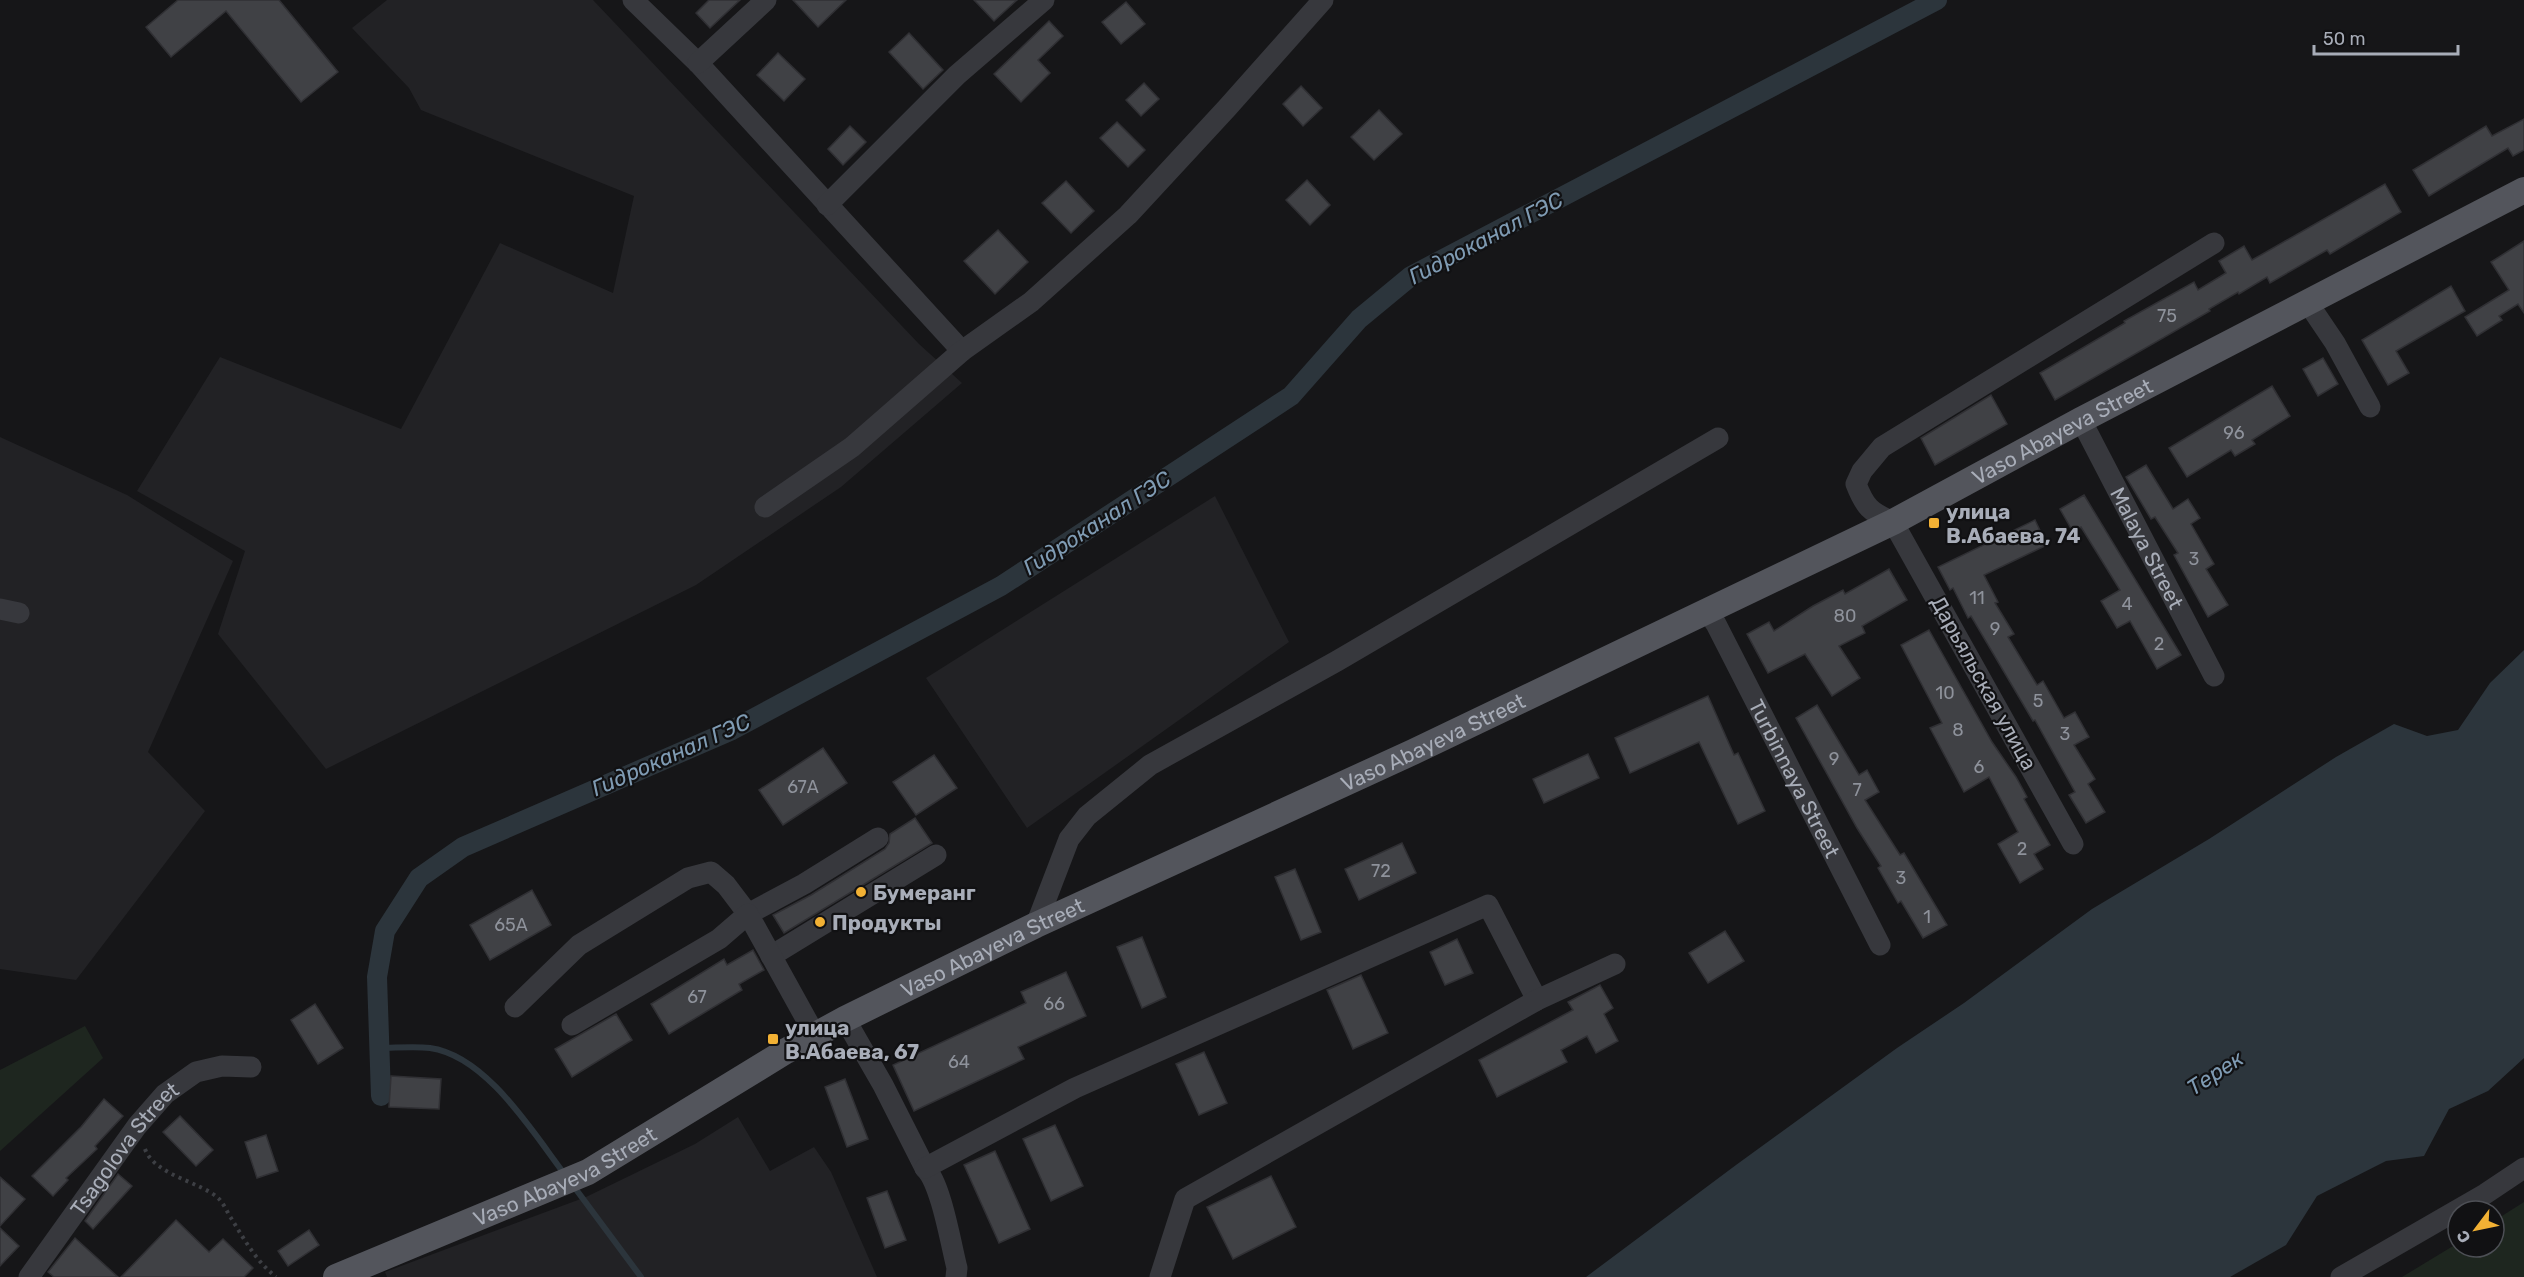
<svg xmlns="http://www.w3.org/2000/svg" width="2524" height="1277" viewBox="0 0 2524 1277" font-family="Rubik,sans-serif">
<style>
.built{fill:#222225}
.green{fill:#1e261f}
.water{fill:#2c353c}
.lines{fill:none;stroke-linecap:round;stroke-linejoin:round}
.stream{stroke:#2c353c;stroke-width:6}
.canal{stroke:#2c353c;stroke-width:20}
.building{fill:#404145;stroke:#303034;stroke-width:1.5}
.path{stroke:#3d3f44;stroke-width:4;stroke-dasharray:3 4.5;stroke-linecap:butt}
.minor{stroke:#37383d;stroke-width:21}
.major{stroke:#53555c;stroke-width:26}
.poi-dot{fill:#f2b134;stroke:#111113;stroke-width:2}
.labels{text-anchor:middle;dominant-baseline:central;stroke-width:4.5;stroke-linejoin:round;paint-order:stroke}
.number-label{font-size:18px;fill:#8e929b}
.street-label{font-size:21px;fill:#a8adb8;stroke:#111113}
.poi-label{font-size:21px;font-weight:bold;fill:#a8adb8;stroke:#111113;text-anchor:start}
.water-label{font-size:22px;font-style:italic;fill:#7f9bb3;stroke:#111113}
</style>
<rect width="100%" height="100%" fill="#161618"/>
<g class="built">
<polygon points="387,0 593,0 919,344 962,383 841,487 696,585 326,769 218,634 245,551 137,491 220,357 401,429 500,243 613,293 634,196 421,110 409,88 352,28"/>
<polygon points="0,437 127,495 233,561 148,752 205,811 76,980 0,969"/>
<polygon points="1215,496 1289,642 1027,828 926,678"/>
<polygon points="738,1117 770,1171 814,1147 831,1172 877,1277 387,1277 385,1272 586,1197 695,1144"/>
</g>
<g class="green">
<polygon points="85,1026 103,1058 0,1151 0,1070"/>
<polygon points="2524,1202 2524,1277 2402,1277 2458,1243 2458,1247 2494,1247 2494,1221"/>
</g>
<polygon class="water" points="2524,650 2524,1058 2488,1091 2449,1109 2424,1156 2386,1161 2317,1196 2286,1245 2230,1277 1586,1277 1736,1165 1897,1048 1964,1003 2092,909 2209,839 2336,757 2394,724 2427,736 2458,730 2490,683"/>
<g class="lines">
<g class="stream">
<path d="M379,1048C395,1048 414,1046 430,1048C487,1056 533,1133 566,1176"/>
<polyline points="572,1184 641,1277"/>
</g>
<polyline class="canal" points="381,1096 377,977 385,931 419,878 463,847 732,730 1001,586 1291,396 1359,319 1411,276 1937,0"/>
</g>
<g class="building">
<polygon points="178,0 279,0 338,72 301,102 226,11 171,57 146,27"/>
<polygon points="709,0 740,0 710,28 696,13"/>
<polygon points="793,0 846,0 818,27"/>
<polygon points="974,0 1017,0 994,21"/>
<polygon points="1126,2 1145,24 1121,44 1102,22"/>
<polygon points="1049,21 1063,36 1038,60 1050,73 1021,102 994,74"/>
<polygon points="909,33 943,70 923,89 889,52"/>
<polygon points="778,53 805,79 784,101 757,75"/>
<polygon points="1144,83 1159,99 1141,116 1126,100"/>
<polygon points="1301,86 1322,108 1303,126 1283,104"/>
<polygon points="1379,110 1402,134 1374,160 1351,137"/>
<polygon points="2524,119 2524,150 2513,156 2508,148 2429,196 2413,170 2486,126 2492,136"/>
<polygon points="1117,122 1145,150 1128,167 1100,138"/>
<polygon points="850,126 866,142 843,165 828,149"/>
<polygon points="1307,180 1330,205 1310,225 1286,200"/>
<polygon points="1066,181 1094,211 1071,233 1042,203"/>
<polygon points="2385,184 2401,212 2330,254 2327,250 2270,283 2267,277 2239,294 2238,292 2209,309 2210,311 2055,400 2040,373 2125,323 2124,321 2194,282 2198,290 2226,273 2219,261 2244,246 2252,260"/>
<polygon points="998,230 1028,262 995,294 964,261"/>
<polygon points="2524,241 2524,313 2518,304 2499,316 2502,320 2477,336 2465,317 2509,290 2491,262"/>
<polygon points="2451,286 2465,311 2396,351 2409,373 2388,385 2362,340"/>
<polygon points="2323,358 2338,384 2318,396 2303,369"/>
<polygon points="2272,386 2290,416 2252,440 2255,444 2235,456 2231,450 2187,477 2169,448"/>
<polygon points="1991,395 2007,424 1935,465 1921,438"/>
<polygon points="2146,465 2173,509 2188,499 2200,518 2191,524 2214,564 2206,569 2228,605 2208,617 2174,555 2178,553 2155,517 2151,519 2126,477"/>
<polygon points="2084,495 2181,655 2157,669 2130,621 2117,628 2101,601 2120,590 2081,527 2073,532 2060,509"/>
<polygon points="2035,520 2047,545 1984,575 1998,602 1995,603 2014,634 2008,637 2037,685 2043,681 2064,718 2075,712 2089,737 2074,745 2095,779 2088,784 2105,812 2086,823 2069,795 2075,792 2035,720 2033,721 1971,616 1968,618 1953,588 1950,590 1938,567"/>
<polygon points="1889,569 1907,600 1862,626 1865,633 1839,646 1860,678 1832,696 1805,654 1768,673 1747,634 1769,622 1774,631 1813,606 1843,590 1845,594"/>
<polygon points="1929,630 1992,742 2016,777 2027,797 2024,799 2050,845 2034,854 2043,869 2020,883 1998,844 2018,832 1989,777 1964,792 1930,728 1942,723 1901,645"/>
<polygon points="1708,696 1734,755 1738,753 1765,811 1738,824 1699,742 1630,773 1615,738"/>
<polygon points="1817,705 1859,775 1867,770 1879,792 1865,800 1900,855 1904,853 1947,925 1923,938 1901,901 1898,903 1878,868 1881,866 1857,828 1796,718"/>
<polygon points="823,748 847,783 783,825 759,790"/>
<polygon points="1588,754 1599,778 1544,803 1533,779"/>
<polygon points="934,755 957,788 916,815 893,782"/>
<polygon points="915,818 932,843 784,933 773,915 811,895 885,849 889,843 890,834"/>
<polygon points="1402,843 1416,873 1359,900 1345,869"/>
<polygon points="1295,869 1321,932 1301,940 1275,877"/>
<polygon points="532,890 551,925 490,960 470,925"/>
<polygon points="1725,931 1744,961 1708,983 1689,953"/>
<polygon points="1142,937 1166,997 1142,1008 1117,947"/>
<polygon points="1457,939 1473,973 1445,985 1430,952"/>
<polygon points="753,950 764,970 739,984 742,990 669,1034 651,1004 724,959 727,965"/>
<polygon points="1066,972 1086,1016 1018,1047 1024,1059 914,1111 893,1065 1026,1003 1021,992"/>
<polygon points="1361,975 1388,1033 1353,1049 1327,990"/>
<polygon points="1600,985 1613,1008 1604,1014 1618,1041 1596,1053 1587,1036 1561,1050 1567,1062 1497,1097 1479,1060 1573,1010 1568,1002"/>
<polygon points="315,1004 343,1048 318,1064 291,1020"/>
<polygon points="616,1014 632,1040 572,1077 555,1049"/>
<polygon points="1204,1052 1227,1103 1199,1115 1176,1064"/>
<polygon points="391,1076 441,1079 439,1109 389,1107"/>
<polygon points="845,1079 868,1139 847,1147 825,1087"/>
<polygon points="104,1099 123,1116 95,1146 97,1149 66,1178 68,1180 53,1196 32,1176 81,1127"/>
<polygon points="180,1116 213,1150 196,1166 163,1132"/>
<polygon points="1055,1125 1083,1186 1051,1201 1023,1139"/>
<polygon points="266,1135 278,1171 257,1178 245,1142"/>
<polygon points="995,1151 1030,1229 999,1243 964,1165"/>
<polygon points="118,1174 132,1186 93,1229 85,1221"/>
<polygon points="1271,1176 1296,1227 1233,1259 1207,1207"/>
<polygon points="0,1177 25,1199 0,1226"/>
<polygon points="887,1191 906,1240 885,1248 867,1198"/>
<polygon points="176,1220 209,1252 223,1239 253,1268 244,1277 121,1277"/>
<polygon points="0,1228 19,1246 0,1266"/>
<polygon points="309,1230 319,1245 288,1266 278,1251"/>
<polygon points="75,1238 118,1277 54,1277 48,1272"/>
</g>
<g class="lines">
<path class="path" d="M145,1149C154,1175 201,1182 218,1198C223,1202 227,1212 231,1218C244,1239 256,1261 276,1277"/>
<g class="minor">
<polyline points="633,0 698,63 962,351"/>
<polyline points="698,63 766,0"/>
<polyline points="827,205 957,75 1044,0"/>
<polyline points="2308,303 2335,343 2370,407"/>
<path id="s1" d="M2081,420L2214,676"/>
<polyline points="765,507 852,447 962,351 1031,302 1128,215 1227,108 1323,0"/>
<polyline points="0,609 19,613"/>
<path id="s2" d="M1707,611L1716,624L1880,945"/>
<path d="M2073,844L1893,522C1870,512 1865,507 1856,484L1862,471L1882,447L2214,243"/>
<polyline points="1036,925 1069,839 1087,816 1150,765 1337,661 1718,438"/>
<polyline points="771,956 936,855"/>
<polyline points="515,1007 579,945 688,878 711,872 726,885 748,914 804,884 878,838"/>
<path d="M845,1019L883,1085L925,1168C941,1183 951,1245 957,1268L956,1277"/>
<polyline points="572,1025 719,939 748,914 815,1035"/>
<polyline points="925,1168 1075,1088 1488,905 1537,1000"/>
<path id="s3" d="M29,1277L137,1126L165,1094L196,1072L222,1066L251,1067"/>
<polyline points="1160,1277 1185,1199 1537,1000 1615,964"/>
<polyline points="2341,1277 2485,1194 2524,1168"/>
</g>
<path class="major" id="s4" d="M336,1277L588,1172L786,1051L845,1019L1036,925L1413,752L1893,522L2081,420L2524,190"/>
</g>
<g class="poi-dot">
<rect x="1928" y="517" width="12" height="12" rx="3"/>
<circle cx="861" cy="892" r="6"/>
<circle cx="820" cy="922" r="6"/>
<rect x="767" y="1033" width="12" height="12" rx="3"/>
</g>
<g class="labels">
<g class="number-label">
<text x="2167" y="316">75</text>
<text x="2234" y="433">96</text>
<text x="2194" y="559">3</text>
<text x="1977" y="598">11</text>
<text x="2127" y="604">4</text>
<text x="1845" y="616">80</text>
<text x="1995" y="629">9</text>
<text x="2159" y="644">2</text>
<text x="1945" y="693">10</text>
<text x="2038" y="701">5</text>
<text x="1958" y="730">8</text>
<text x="2065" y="734">3</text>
<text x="1834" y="759">9</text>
<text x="1979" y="767">6</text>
<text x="803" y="787">67А</text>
<text x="1857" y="790">7</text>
<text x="2022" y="849">2</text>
<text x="1381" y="871">72</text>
<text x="1901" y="878">3</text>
<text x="1927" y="917">1</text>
<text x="511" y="925">65А</text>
<text x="697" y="997">67</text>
<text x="1054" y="1004">66</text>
<text x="959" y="1062">64</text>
</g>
<g class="street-label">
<text stroke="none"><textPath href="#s4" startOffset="1924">Vaso Abayeva Street</textPath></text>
<text stroke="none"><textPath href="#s1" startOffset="144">Malaya Street</textPath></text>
<text transform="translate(1984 683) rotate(61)">Дарьяльская улица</text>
<text stroke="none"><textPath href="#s4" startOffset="1222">Vaso Abayeva Street</textPath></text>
<text stroke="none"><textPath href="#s2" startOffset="189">Turbinnaya Street</textPath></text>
<text stroke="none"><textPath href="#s4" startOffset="736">Vaso Abayeva Street</textPath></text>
<text stroke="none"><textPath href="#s3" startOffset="160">Tsagolova Street</textPath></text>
<text stroke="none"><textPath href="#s4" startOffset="250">Vaso Abayeva Street</textPath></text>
</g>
<g class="poi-label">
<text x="1946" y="511">улица<tspan x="1946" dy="24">В.Абаева, 74</tspan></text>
<text x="873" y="892">Бумеранг</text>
<text x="832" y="922">Продукты</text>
<text x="785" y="1027">улица<tspan x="785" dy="24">В.Абаева, 67</tspan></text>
</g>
<g class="water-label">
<text transform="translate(1486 238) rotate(-28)">Гидроканал ГЭС</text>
<text transform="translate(1097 523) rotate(-33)">Гидроканал ГЭС</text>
<text transform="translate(671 755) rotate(-24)">Гидроканал ГЭС</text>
<text transform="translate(2215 1073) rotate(-33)">Терек</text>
</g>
</g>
<g transform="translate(2476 1229) rotate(238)"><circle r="28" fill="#111113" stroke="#4d4f55" stroke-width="1.5"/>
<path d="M0-4.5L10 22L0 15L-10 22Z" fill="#f2b134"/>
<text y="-9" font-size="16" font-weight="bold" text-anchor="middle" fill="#a8adb8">С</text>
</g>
<path d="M2314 45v9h144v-9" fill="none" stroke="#a8adb8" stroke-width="3"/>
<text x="2323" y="45" font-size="18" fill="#a8adb8" stroke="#111113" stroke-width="4.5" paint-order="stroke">50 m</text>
</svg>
